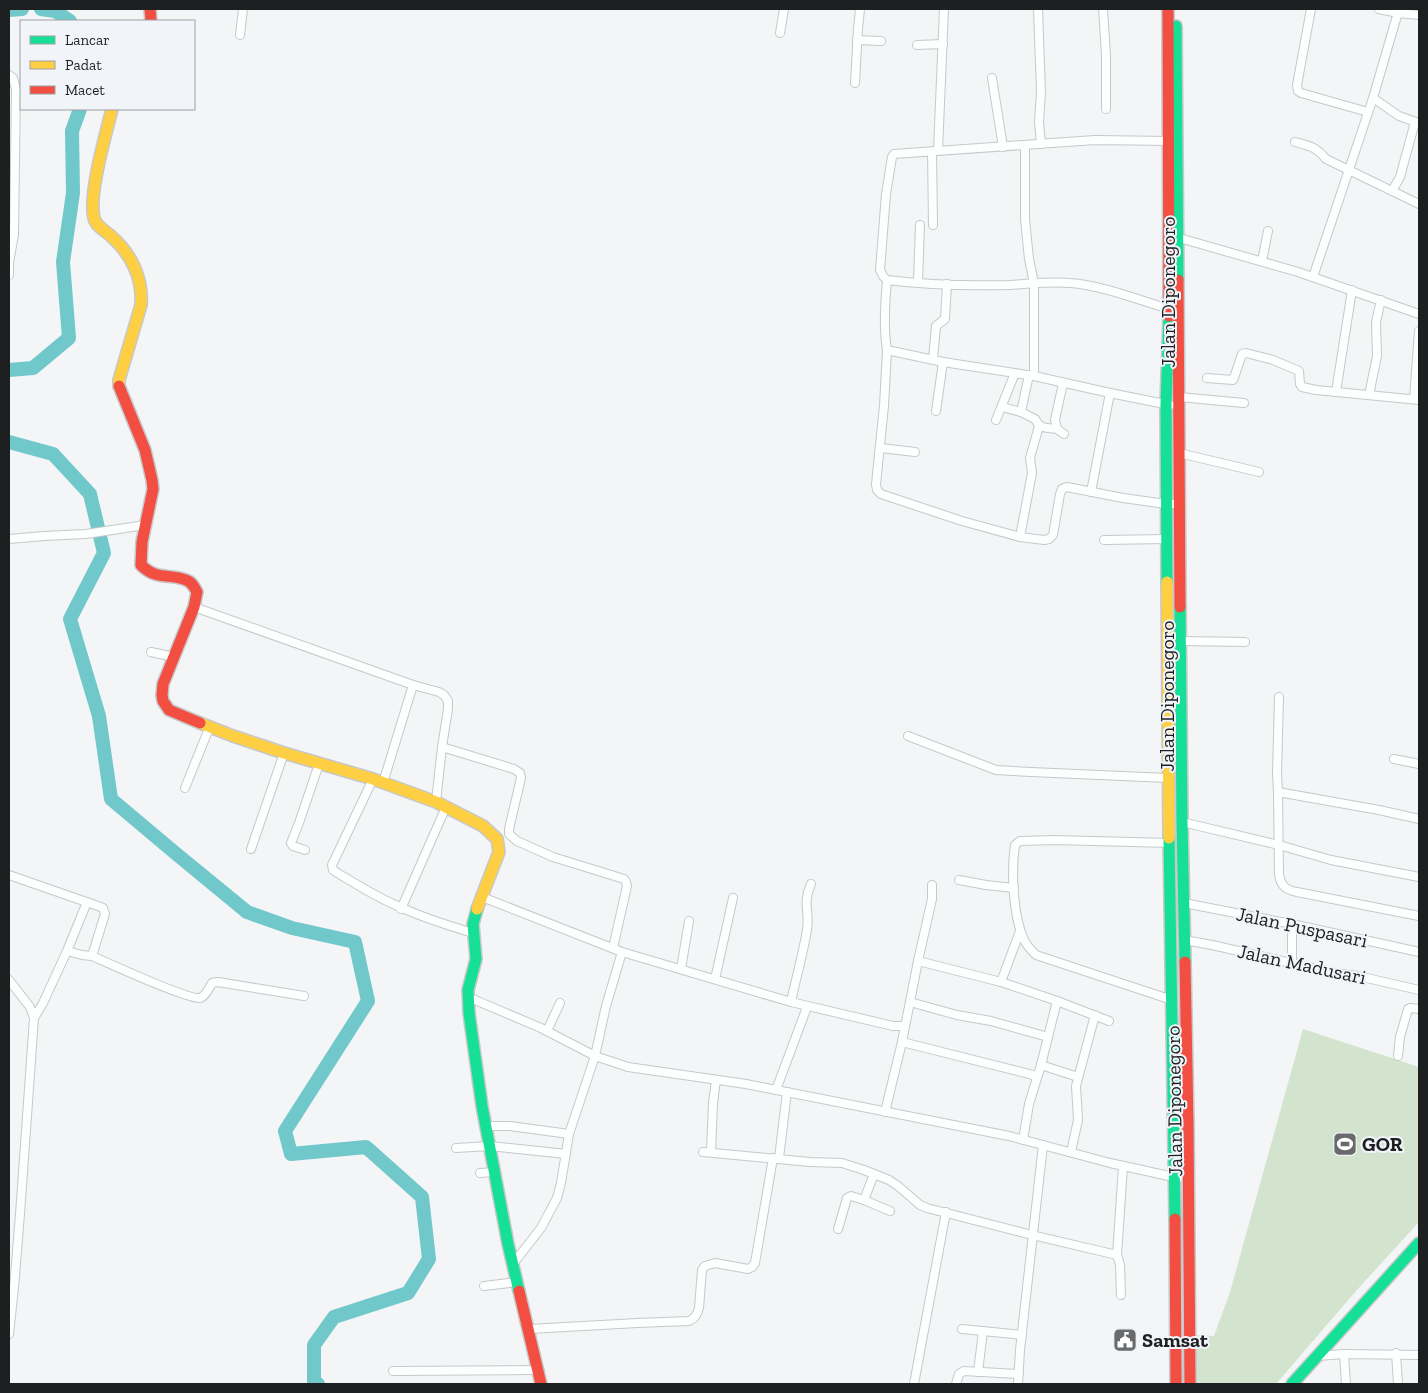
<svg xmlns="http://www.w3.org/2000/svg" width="1428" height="1393" viewBox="0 0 1428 1393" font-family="'Zilla Slab',serif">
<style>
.green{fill:#d3e4ce}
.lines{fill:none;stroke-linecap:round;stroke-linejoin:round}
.river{stroke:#70c8cb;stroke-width:14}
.street-casing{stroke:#c7c8ca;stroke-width:10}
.fast-casing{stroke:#c7c8ca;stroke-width:14}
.slow-casing{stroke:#c7c8ca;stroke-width:14}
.jam-casing{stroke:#c7c8ca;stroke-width:14}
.street{stroke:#fdfefe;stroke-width:8}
.fast{stroke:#16e098;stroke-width:11}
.slow{stroke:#ffcf43;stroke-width:11}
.jam{stroke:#f24e42;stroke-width:11}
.labels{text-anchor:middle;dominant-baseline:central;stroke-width:4;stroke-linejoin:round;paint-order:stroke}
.street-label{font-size:20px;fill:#1e1f21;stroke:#f1f4f9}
.poi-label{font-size:20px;font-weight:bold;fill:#1e1f21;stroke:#f1f4f9;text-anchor:start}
</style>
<rect width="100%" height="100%" fill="#f3f5f7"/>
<polygon class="green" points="1303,1029 1419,1067 1419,1222 1356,1291 1276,1384 1194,1384 1195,1335 1214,1336 1230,1292"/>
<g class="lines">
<g class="river">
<polyline points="41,9 55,11 70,21"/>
<polyline points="9,10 22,9"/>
<polyline points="9,370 33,368 69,338 63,262 73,193 72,131 80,109"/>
<polyline points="9,442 53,454 90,494 104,553 70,619 99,716 111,799 174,852 247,912 292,928 355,942 368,1001 285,1131 291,1154 366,1147 422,1197 429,1259 408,1293 334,1317 314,1345 314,1382 318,1384"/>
</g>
<g class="street-casing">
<g id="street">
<polyline points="1038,9 1041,92 1039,122 1041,144"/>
<polyline points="1103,9 1106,55 1106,109"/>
<polyline points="1311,9 1297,85 1298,91 1301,93 1368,112"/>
<polyline points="1379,9 1398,13 1419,15"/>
<polyline points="780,33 784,9"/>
<polyline points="240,35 243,9"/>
<polyline points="857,40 881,41"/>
<polyline points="917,45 943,44"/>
<polyline points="9,75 13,78 16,89 14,234"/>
<polyline points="992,78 1003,147"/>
<polyline points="855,83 858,29 860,9"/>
<polyline points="1373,98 1399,116 1419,123"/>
<path d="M1295,142C1310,146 1316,147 1326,159L1419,204"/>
<polyline points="1025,146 1025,219 1029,259 1034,283 1034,376"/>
<polyline points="938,150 944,9"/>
<polyline points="932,151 933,225"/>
<polyline points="1392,191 1400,177 1415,122"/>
<polyline points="9,230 14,234 9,263 9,275"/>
<polyline points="1176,237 1298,272 1419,314"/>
<polyline points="1262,261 1268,231"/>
<polyline points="1313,277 1373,98 1399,9"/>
<polyline points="887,280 883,276 880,270 886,194 892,157 894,154 1095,140 1170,141"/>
<polyline points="918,282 920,225"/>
<path d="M1169,309C1139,300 1101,285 1070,283C1050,281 1029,284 1009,285C969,286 927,285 887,280C885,302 883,328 887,350L943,362L1034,376L1110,393L1170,405"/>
<polyline points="887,350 884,406 876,484 877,490 881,494 962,521 1020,537 1044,540 1049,539 1053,535 1060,494 1062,489 1067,487 1123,498 1166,504 1180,504"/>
<polyline points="933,359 936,326 945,319 947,284"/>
<polyline points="1207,378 1233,380 1235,375 1242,354 1246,353 1273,360 1299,371 1300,384 1302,387 1316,390 1419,400"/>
<polyline points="1063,383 1055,420 1057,429 1064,434"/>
<polyline points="1336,392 1352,290"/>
<polyline points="1369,395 1377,356 1376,322 1381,300"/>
<polyline points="1179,397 1244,403"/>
<polyline points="1414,399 1419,331"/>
<path d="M1002,407L1021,412L1035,419C1041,430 1045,427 1057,429"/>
<polyline points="936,411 943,362"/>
<polyline points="1021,412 1029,375"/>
<polyline points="996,420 1015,373"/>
<polyline points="881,448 915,452"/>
<polyline points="1179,453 1259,472"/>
<polyline points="1091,492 1110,393"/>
<polyline points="1020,537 1032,473 1030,458 1039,426"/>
<polyline points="9,539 44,536 86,534 145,525"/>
<polyline points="1104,540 1166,539"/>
<polyline points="194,607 413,685 439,692 444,695 448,701 448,709 442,747 436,802"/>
<polyline points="1181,641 1245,642"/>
<polyline points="151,652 174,657"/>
<polyline points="908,736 996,770 1031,772 1168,778"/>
<polyline points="442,747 514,769 520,773 521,778 509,829 509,834 517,841 553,857 624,879 626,882 627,886 613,948"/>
<polyline points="1394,759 1419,764"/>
<path d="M373,779L332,865L333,870C340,875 348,879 356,884C395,908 430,920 473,933"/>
<polyline points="383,783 413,685"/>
<polyline points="185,788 210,726"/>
<polyline points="1278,792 1277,774 1279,697"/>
<path d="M1419,819L1379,810L1278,792L1279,875C1281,886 1286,890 1297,892L1419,916"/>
<polyline points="1182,822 1279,845 1331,860 1419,877"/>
<path d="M1170,843L1054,840L1020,841L1015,845C1011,871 1013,916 1024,940C1027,946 1031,950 1036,955L1172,1000"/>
<polyline points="251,849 284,753"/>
<polyline points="305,850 293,846 291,843 299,823 319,764"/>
<polyline points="9,875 98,906 103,908 105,914 92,956 82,955 67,951 43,1003 34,1018"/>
<polyline points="959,880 986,885 1014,888"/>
<polyline points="932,885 932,899 918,961 1001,982 1020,931"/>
<polyline points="482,897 622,952 791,1002 893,1026 904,1026"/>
<polyline points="1184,903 1292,924 1419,952"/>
<polyline points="401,909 446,807"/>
<polyline points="1184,940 1212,945 1335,973 1358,976 1419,990"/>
<polyline points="67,951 87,902"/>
<path d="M92,956C108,963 188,1000 200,998C206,996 209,988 212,983L218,982L304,996"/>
<polyline points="918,961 902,1042 1037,1076"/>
<polyline points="1292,963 1292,924"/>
<polyline points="681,969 689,921"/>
<polyline points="715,979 733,898"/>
<polyline points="9,980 30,1007 34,1018 20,1214 14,1288 9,1334"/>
<polyline points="1001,982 1057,1001 1109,1021"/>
<polyline points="468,997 541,1028 595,1056 628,1067 746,1084 1009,1136 1110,1163 1178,1178"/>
<path d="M791,1002C796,978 803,954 807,930C810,911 802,904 811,884"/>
<polyline points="910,1002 957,1015 991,1021 1048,1037"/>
<polyline points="547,1031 560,1003"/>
<polyline points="1398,1056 1400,1037 1408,1009 1410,1008 1419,1009"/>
<polyline points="1041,1065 1078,1077"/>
<polyline points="776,1090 807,1007"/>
<polyline points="885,1112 902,1042"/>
<polyline points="486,1126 510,1126 569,1134"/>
<polyline points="1023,1140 1029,1104 1041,1065 1057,1001"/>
<polyline points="456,1148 490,1146 566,1154"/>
<polyline points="703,1152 810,1162 842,1163 864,1170 889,1180 898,1186 920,1205 927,1208 1032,1235 1117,1255 1120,1265 1121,1295"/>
<polyline points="711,1152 713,1103 716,1080"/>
<polyline points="1071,1152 1078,1120 1076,1086 1095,1015"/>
<polyline points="779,1158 787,1092"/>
<polyline points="480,1173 495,1172"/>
<polyline points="864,1200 890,1211"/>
<polyline points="838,1229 847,1198 851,1196 864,1200 874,1174"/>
<polyline points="1117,1255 1123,1166"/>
<polyline points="513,1264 541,1228 557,1198 561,1183 569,1134 595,1056 606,1006 622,952"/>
<polyline points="484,1286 517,1282"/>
<path d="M529,1329L637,1323L689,1321C695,1318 697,1315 699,1308L702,1270L705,1266L715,1263L748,1269L752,1267L755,1263L773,1158"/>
<polyline points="962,1329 1022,1335"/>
<polyline points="1396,1353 1398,1384"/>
<polyline points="1344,1354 1346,1384"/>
<polyline points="1318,1356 1344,1354 1419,1355"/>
<polyline points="393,1371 538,1370"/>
<polyline points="978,1372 983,1331"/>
<polyline points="914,1384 946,1212"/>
<polyline points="956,1384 959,1374 964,1371 1019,1374"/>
<polyline points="1018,1384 1020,1350 1043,1145"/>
</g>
</g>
<g class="fast-casing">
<g id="fast">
<polyline points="1176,26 1178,280"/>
<polyline points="1167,582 1166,405 1169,316"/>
<polyline points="1180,607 1182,822 1185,962"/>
<polyline points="1169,838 1175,1219"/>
<polyline points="477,909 473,924 476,959 468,990 469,1013 482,1106 508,1244 519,1291"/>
<polyline points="1292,1384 1419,1243"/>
</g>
</g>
<g class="slow-casing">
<g id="slow">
<path d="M112,109C106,134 88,195 94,218C96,227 106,231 112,237C132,255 143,279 141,305L119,380V386"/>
<polyline points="1167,582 1169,838"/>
<polyline points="200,723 233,736 284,753 373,779 436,802 483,826 497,839 499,852 477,909"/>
</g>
</g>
<g class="jam-casing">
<g id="jam">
<polyline points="150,9 151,21"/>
<polyline points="1168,9 1169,316"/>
<polyline points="1178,280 1180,607"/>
<path d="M119,386L145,450L152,480L153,489L142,542L141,565C157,581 169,573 186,580C192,582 194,587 197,592L194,607L163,684L162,695L163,701L169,710L200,723"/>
<polyline points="1185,962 1188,1125 1190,1384"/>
<polyline points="1175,1219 1176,1384"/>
<polyline points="519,1291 541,1384"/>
</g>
</g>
<use href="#street" class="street"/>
<use href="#fast" class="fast"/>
<use href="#slow" class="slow"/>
<use href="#jam" class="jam"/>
</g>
<defs>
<g id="stadium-square" transform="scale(1.25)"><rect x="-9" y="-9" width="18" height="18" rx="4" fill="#696a6c" stroke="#f1f4f9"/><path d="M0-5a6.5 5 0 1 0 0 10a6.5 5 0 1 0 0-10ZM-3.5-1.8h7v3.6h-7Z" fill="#fff"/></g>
<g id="civic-square" transform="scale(1.25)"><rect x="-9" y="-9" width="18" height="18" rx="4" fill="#696a6c" stroke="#f1f4f9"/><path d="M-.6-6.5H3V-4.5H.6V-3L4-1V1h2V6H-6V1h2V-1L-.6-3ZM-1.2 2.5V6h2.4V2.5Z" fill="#fff"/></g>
</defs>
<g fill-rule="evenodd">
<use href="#stadium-square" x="1345" y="1144"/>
<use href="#civic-square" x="1125" y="1340"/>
</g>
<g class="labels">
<g class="street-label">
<text transform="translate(1168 292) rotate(-90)">Jalan Diponegoro</text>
<text transform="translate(1167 696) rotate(-90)">Jalan Diponegoro</text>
<text transform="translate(1302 927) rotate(12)">Jalan Puspasari</text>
<text transform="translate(1302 964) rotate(12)">Jalan Madusari</text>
<text transform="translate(1174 1101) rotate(-91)">Jalan Diponegoro</text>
</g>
<g class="poi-label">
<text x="1362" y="1144">GOR</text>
<text x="1142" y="1340">Samsat</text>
</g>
</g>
<rect width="1428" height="1393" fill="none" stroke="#1e1f21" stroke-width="20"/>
<rect x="20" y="20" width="175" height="90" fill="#f1f4f9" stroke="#9d9fa3"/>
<rect x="30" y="36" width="25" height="8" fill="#16e098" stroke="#9d9fa3"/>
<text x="65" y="45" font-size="15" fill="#1e1f21">Lancar</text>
<rect x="30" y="61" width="25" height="8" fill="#ffcf43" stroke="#9d9fa3"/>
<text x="65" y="70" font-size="15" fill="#1e1f21">Padat</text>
<rect x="30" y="86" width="25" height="8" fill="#f24e42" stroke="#9d9fa3"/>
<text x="65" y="95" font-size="15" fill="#1e1f21">Macet</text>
</svg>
